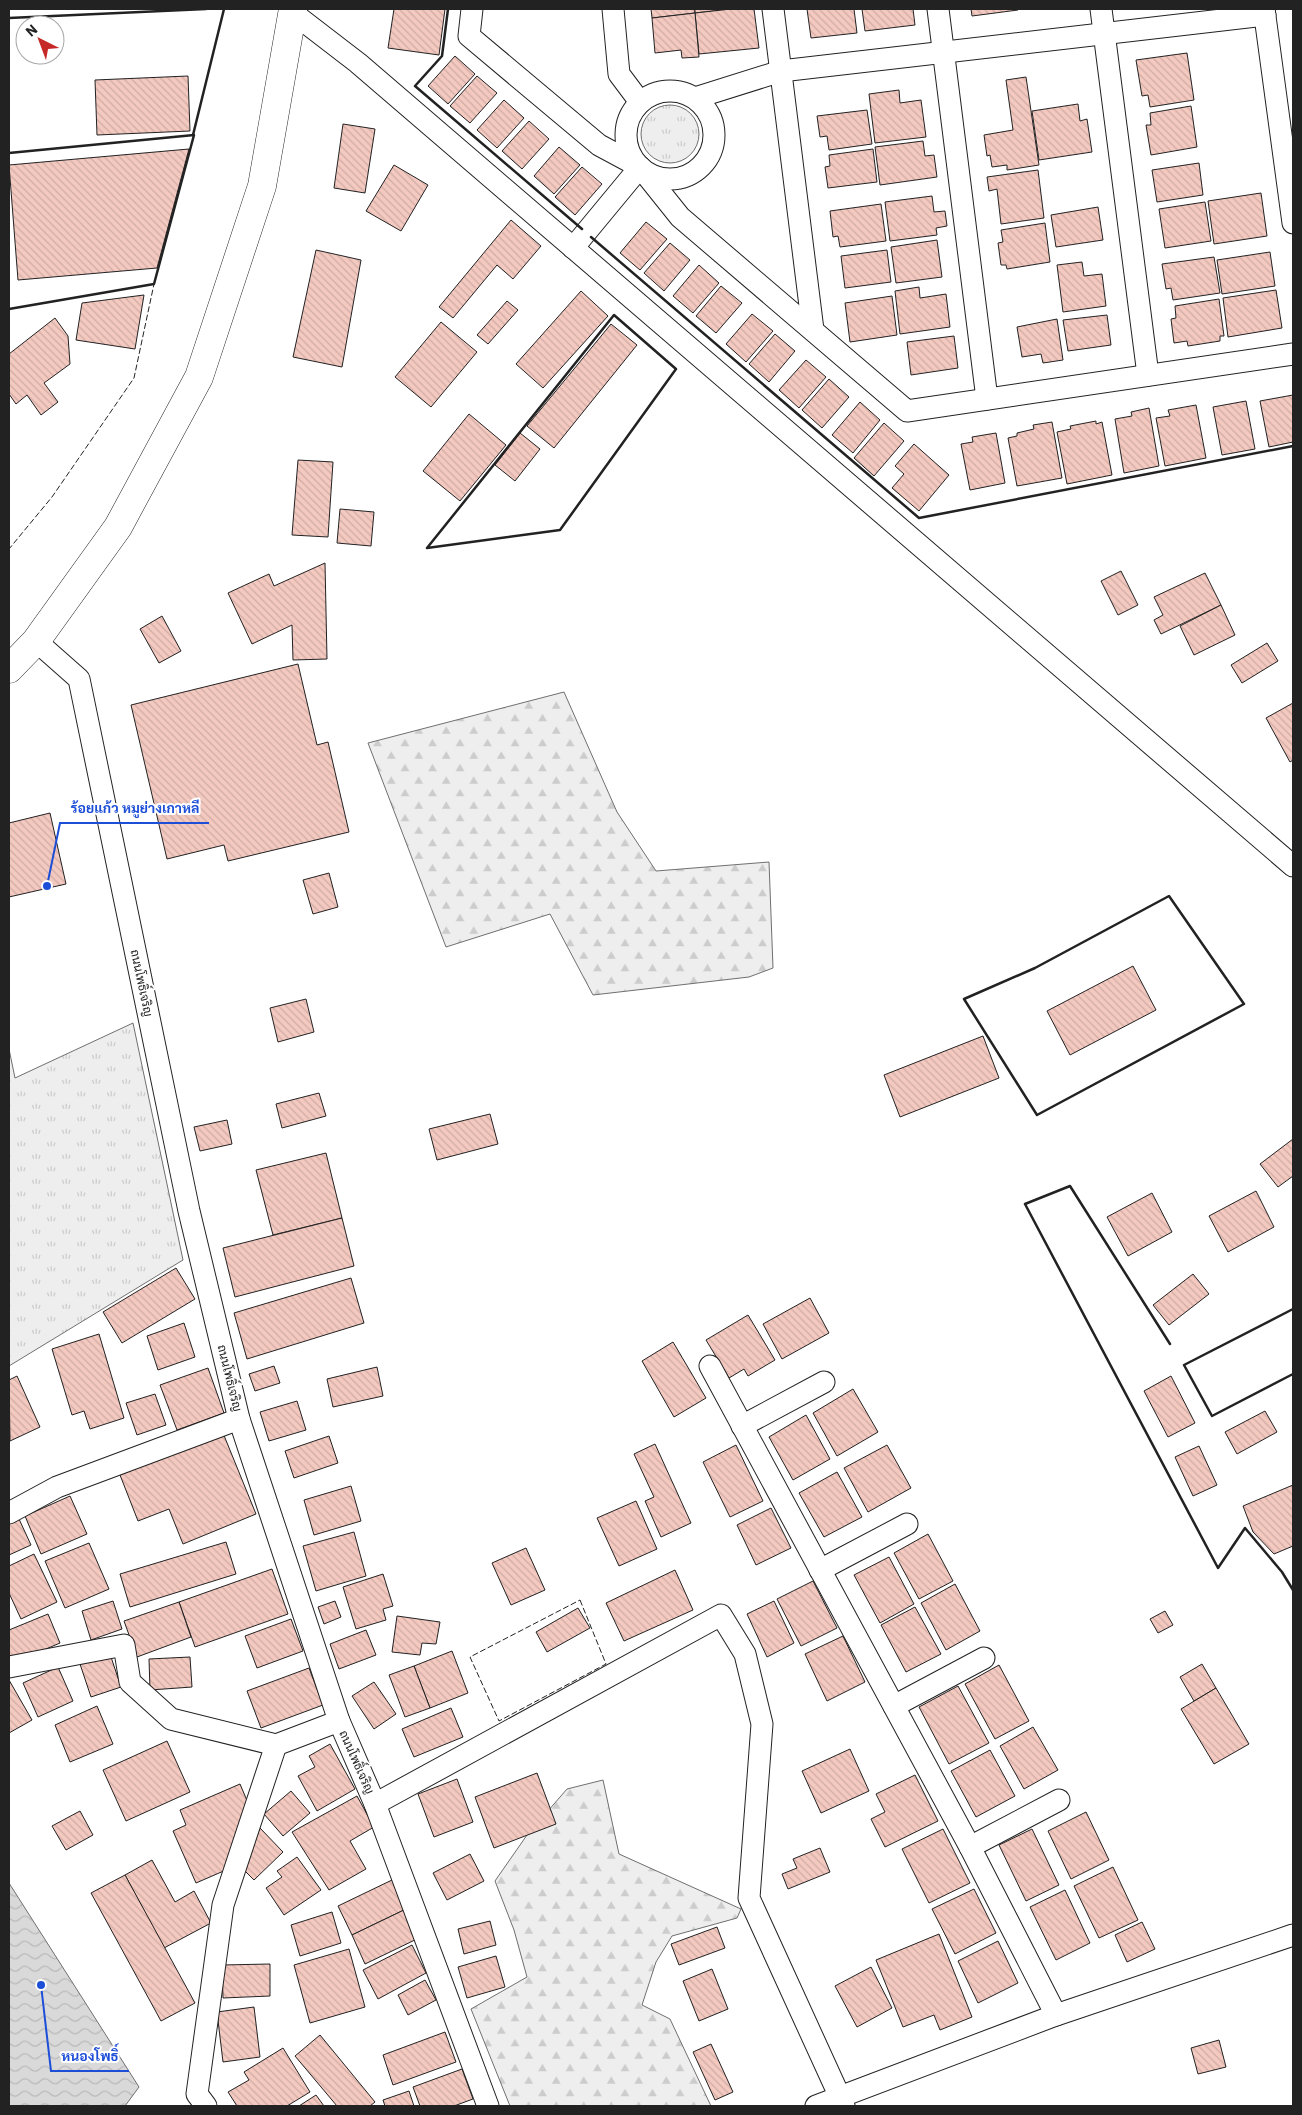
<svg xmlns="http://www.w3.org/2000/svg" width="1302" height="2115" viewBox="0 0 1302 2115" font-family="'IBM Plex Sans',Sarabun,sans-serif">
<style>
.grass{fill:url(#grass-tufts);stroke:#6f6f6f}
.forest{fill:url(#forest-firs);stroke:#6f6f6f}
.water{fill:url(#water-waves);stroke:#6f6f6f}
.building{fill:url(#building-back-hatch);stroke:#222}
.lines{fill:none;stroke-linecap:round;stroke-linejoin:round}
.street-casing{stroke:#222;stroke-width:23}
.primary-casing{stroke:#222;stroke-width:29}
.street{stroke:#fff;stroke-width:21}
.primary{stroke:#fff;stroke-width:28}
.fence{stroke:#222;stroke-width:1;stroke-dasharray:6 2.5;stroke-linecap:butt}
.wall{stroke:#222;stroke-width:2.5}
.labels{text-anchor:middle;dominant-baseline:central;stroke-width:4;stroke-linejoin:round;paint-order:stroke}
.street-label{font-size:12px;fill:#222;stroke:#fff}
.leader{fill:none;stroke:#1d4ed8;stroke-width:2}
.callout-dot{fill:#1d4ed8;stroke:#fff;stroke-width:2}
.callout-label{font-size:14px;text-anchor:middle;font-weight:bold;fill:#1d4ed8;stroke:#fff;stroke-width:4;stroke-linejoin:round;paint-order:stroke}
</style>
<defs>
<pattern id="grass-tufts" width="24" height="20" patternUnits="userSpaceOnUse" patternTransform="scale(1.25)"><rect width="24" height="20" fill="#eee"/><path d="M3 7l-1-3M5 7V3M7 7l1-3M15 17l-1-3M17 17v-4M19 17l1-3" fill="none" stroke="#ccc"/></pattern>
<pattern id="forest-firs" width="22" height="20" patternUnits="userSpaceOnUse" patternTransform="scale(1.25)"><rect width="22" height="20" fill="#eee"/><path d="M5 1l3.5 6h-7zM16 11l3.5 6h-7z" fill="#ccc"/></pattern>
<pattern id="water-waves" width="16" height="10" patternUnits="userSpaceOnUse" patternTransform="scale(1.25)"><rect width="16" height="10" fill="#d9d9d9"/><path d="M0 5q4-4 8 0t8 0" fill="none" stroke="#bababa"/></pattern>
<pattern id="building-back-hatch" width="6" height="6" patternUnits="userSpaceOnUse" patternTransform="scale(1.25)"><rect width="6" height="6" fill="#f3c9c0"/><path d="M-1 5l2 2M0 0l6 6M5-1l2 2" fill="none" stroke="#d0aca5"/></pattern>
</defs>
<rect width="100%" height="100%" fill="#fff"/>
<g class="grass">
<circle cx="670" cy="134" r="29"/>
<polygon points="133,1023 183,1260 9,1366 9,1049 15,1078"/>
</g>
<g class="forest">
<polygon points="564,692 617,812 656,871 769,862 773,968 749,977 593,995 550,914 446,947 368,743"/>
<polygon points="603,1780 619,1854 741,1909 737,1918 672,1936 656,1962 642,2005 670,2019 711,2106 510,2106 471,2009 527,1977 514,1930 495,1881 527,1835 567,1789"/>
</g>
<polygon class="water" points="9,1883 139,2087 125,2106 9,2106"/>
<g class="building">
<polygon points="394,9 445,9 439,55 388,48"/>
<polygon points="651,9 695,9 695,13 652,18"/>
<polygon points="695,9 731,9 695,13"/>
<polygon points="731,9 754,9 759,48 699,54 695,13"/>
<polygon points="807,9 854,9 857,33 811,38"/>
<polygon points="862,9 913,9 915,25 865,31"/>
<polygon points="971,9 1018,9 1018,10 972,16"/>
<polygon points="695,13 699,57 682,58 681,50 655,53 652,18"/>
<polygon points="1187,53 1194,100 1150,107 1148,95 1142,96 1136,60"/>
<polygon points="455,56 475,74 448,104 428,86"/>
<polygon points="188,76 190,131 97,135 95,80"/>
<polygon points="477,76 497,93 470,123 450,106"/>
<polygon points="1026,77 1039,165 1007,170 1007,165 992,167 990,155 987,156 984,135 1013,130 1006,80"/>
<polygon points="899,90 900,103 921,100 926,137 875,143 869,94"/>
<polygon points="504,100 524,118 497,148 477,130"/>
<polygon points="1078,104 1080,121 1087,119 1092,152 1039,160 1032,111"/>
<polygon points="1191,106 1197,147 1151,155 1146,125 1151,125 1150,113"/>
<polygon points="867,110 872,144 829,150 827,136 820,137 817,116"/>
<polygon points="529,121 549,139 522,169 502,151"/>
<polygon points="343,124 375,129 365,193 334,188"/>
<polygon points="923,141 925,156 934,155 937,177 880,185 875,147"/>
<polygon points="559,147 580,165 554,194 534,176"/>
<polygon points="189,149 157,268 18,280 9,165"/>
<polygon points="873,149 877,182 828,188 825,167 830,166 829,155"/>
<polygon points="1199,163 1203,195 1157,202 1152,170"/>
<polygon points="394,165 428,185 401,231 366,211"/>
<polygon points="582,167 602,184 575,215 555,197"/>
<polygon points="1038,170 1044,218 1001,224 997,189 989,191 987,177"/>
<polygon points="1261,193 1267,236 1214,244 1208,201"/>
<polygon points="932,196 934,212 945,211 947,226 936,228 937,235 890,241 885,202"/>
<polygon points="1205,202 1211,241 1165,248 1159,209"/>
<polygon points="881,204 886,241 840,247 838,236 833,237 830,211"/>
<polygon points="1098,207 1103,240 1056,247 1051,215"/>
<polygon points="511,220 541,246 513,279 497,265 453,318 439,307"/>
<polygon points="646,222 667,239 640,270 620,253"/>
<polygon points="1045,223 1050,262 1007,269 1006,265 1001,265 998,243 1003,242 1001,230"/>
<polygon points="937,240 942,277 896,283 891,247"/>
<polygon points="670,243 690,260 664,291 644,273"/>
<polygon points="316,250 361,260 342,367 293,357"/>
<polygon points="887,250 891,282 845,288 841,256"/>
<polygon points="1270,252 1275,286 1222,294 1217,260"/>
<polygon points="1214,257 1220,293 1173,300 1171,288 1166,289 1162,264"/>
<polygon points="1082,262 1084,276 1102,274 1106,306 1063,312 1057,265"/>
<polygon points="699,265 719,283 693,313 673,296"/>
<polygon points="721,286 742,303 716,333 696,316"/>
<polygon points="919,287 920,298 946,294 950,327 900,334 895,291"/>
<polygon points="1276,290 1282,328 1228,337 1223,298"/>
<polygon points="581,291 608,316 543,388 516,364"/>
<polygon points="144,295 135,349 76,340 82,303"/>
<polygon points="892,296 897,335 850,342 845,303"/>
<polygon points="1219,299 1224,336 1220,336 1220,341 1188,346 1187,341 1174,343 1171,319 1176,318 1175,306"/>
<polygon points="507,301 518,310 488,344 477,335"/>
<polygon points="752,314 773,331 746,362 726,344"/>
<polygon points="1107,315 1111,345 1068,351 1063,320"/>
<polygon points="55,318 68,336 70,364 44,383 58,402 41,415 27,395 16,404 9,394 9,354"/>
<polygon points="1057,319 1063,360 1043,363 1041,354 1022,357 1017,327"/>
<polygon points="441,322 477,352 431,407 395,377"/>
<polygon points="611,324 637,345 554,448 527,426"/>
<polygon points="775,334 795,351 769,382 749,364"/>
<polygon points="954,336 958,368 911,375 907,342"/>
<polygon points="806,360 826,377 799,408 779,390"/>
<polygon points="829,379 849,397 822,428 802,410"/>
<polygon points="1293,395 1293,442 1269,447 1260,401"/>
<polygon points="1246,401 1255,449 1222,455 1213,407"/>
<polygon points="860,402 880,420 853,453 832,435"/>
<polygon points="1196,405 1206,458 1165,466 1156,418 1170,416 1168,410"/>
<polygon points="1149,408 1159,466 1124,473 1115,419 1132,416 1131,412"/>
<polygon points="469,414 506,445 460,501 423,471"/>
<polygon points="1096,421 1096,424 1102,422 1112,475 1067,484 1057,432 1071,429 1070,426"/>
<polygon points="1052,422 1062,478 1017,486 1008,438 1017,436 1017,433 1034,429 1033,425"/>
<polygon points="884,423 904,441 874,476 854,458"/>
<polygon points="520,433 540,449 515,481 495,465"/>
<polygon points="996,433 1005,483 970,490 961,444 973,442 972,437"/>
<polygon points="914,444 949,475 919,511 892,488 904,474 895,466"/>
<polygon points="298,460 333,462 328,537 292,535"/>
<polygon points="340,509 374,512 371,546 337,543"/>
<polygon points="325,563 327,659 293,660 292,625 252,644 228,593 269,574 274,586"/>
<polygon points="1121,571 1138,605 1118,615 1101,581"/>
<polygon points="1205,573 1221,605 1161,634 1154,620 1163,615 1154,597"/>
<polygon points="1221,605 1235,635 1194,655 1180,626"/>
<polygon points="162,616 181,651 159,663 140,629"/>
<polygon points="1267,643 1278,661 1242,683 1231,665"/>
<polygon points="298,664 317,745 328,742 349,832 228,861 224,845 167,859 131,705"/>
<polygon points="1293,703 1293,760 1290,762 1266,718"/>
<polygon points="50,813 66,884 9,897 9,823"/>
<polygon points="329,873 338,907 313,914 303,880"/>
<polygon points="1133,966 1156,1010 1070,1055 1047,1011"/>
<polygon points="306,999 314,1032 278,1042 270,1008"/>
<polygon points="983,1036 999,1078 900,1117 884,1075"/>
<polygon points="319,1093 326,1116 282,1128 276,1104"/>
<polygon points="490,1114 498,1144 437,1160 429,1129"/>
<polygon points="227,1120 232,1144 200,1151 194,1127"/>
<polygon points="1293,1139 1293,1176 1278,1187 1260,1164"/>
<polygon points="326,1153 342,1218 273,1235 256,1170"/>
<polygon points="1256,1191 1274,1227 1228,1252 1209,1216"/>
<polygon points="1152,1193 1172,1232 1128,1256 1107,1217"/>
<polygon points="342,1218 354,1266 235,1297 223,1248"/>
<polygon points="176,1268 195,1299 122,1343 103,1312"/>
<polygon points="1193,1274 1209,1294 1169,1325 1153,1305"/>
<polygon points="351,1278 364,1323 247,1359 234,1313"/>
<polygon points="810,1298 829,1333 782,1359 763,1324"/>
<polygon points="748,1315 775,1360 748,1376 744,1369 729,1378 706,1340"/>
<polygon points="184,1323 195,1357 158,1370 147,1336"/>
<polygon points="99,1334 124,1418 90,1429 84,1411 72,1415 52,1349"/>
<polygon points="673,1342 706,1398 674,1417 642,1361"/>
<polygon points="274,1366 280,1383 255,1391 249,1374"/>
<polygon points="377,1367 383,1396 333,1407 327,1379"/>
<polygon points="208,1368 224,1413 177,1430 160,1385"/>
<polygon points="17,1376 40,1427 10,1441 9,1380"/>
<polygon points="1171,1376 1195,1423 1168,1437 1144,1391"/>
<polygon points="853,1389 878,1432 837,1456 813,1413"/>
<polygon points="155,1394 166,1425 137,1435 126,1403"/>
<polygon points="297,1401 306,1430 269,1441 260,1412"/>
<polygon points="1265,1411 1277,1432 1237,1454 1225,1432"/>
<polygon points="806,1415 830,1459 793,1480 769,1437"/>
<polygon points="223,1433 256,1514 183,1544 169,1509 138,1521 120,1475"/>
<polygon points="329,1436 338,1463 294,1478 285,1451"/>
<polygon points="655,1444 691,1523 661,1537 645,1501 654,1497 634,1454"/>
<polygon points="736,1445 763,1501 730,1517 703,1462"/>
<polygon points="887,1445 911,1488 868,1512 844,1468"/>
<polygon points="1199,1446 1217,1485 1193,1496 1175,1457"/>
<polygon points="837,1472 862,1517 824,1537 799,1493"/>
<polygon points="1293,1485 1293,1546 1274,1554 1253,1532 1243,1506"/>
<polygon points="351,1486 361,1521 314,1535 304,1500"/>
<polygon points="70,1496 87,1534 41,1554 25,1516"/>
<polygon points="636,1501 657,1549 619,1566 597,1518"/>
<polygon points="771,1508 791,1548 756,1565 737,1525"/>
<polygon points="19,1519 31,1545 9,1555 9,1524"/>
<polygon points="354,1532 366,1576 316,1591 303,1546"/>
<polygon points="928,1534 953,1581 919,1599 894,1553"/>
<polygon points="226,1542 236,1574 130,1607 120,1574"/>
<polygon points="89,1543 109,1589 65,1608 45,1561"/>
<polygon points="526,1548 545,1590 511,1605 492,1563"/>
<polygon points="34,1554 57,1602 21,1619 9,1593 9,1566"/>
<polygon points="889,1557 914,1604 880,1623 854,1575"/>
<polygon points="272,1569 288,1614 195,1647 179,1602"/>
<polygon points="675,1570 693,1610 624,1641 606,1603"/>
<polygon points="383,1574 393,1606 383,1609 386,1620 356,1629 343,1587"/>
<polygon points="813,1581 837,1628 801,1646 777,1599"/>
<polygon points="955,1584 980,1631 946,1650 921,1603"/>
<polygon points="113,1601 122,1629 91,1640 82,1611"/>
<polygon points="335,1601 341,1617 324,1624 318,1607"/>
<polygon points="774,1601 794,1643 767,1657 747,1614"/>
<polygon points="179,1602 191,1637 137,1657 124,1621"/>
<polygon points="915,1607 941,1654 906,1672 881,1625"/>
<polygon points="578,1608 590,1628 547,1652 536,1632"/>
<polygon points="1165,1611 1173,1625 1158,1633 1150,1619"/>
<polygon points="48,1614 60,1643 11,1664 9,1658 9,1630"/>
<polygon points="397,1616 440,1622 436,1644 422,1643 420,1655 392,1652"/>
<polygon points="291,1619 303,1651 257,1668 245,1636"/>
<polygon points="366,1630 376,1655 339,1669 330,1644"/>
<polygon points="843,1636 865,1682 827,1701 805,1654"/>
<polygon points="452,1651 468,1693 430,1708 414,1666"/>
<polygon points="110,1654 121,1687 91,1697 80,1664"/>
<polygon points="190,1657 192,1687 150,1690 149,1659"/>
<polygon points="1202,1664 1216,1688 1194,1701 1180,1677"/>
<polygon points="999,1665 1029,1721 995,1739 965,1684"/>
<polygon points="414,1666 430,1708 405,1717 389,1675"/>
<polygon points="58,1667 73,1701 38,1717 23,1683"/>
<polygon points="309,1668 323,1705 261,1728 247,1691"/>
<polygon points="9,1680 32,1720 9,1733"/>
<polygon points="374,1682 396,1714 374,1729 352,1696"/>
<polygon points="958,1686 989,1743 949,1764 919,1707"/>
<polygon points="1216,1688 1249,1744 1214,1764 1181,1709"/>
<polygon points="97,1706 113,1744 70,1762 55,1725"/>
<polygon points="451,1708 463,1737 414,1757 402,1729"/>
<polygon points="1033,1727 1058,1770 1024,1789 1000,1746"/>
<polygon points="167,1741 190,1792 126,1821 103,1770"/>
<polygon points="330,1744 355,1789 317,1811 298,1776 315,1767 309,1756"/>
<polygon points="850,1749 869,1791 821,1813 802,1771"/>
<polygon points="990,1750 1015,1796 976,1817 951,1771"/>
<polygon points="537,1773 556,1824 494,1848 475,1797"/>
<polygon points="915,1775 938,1821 885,1847 871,1819 885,1812 876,1794"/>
<polygon points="457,1779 473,1822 434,1837 418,1794"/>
<polygon points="240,1784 251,1810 226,1870 196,1883 173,1831 186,1825 180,1810"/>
<polygon points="291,1791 310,1813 283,1836 264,1814"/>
<polygon points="357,1796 374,1827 350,1841 366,1869 329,1890 292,1832"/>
<polygon points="80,1811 93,1835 66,1850 52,1826"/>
<polygon points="1086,1812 1109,1860 1071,1879 1048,1831"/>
<polygon points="260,1828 283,1852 254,1880 243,1869"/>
<polygon points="943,1829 970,1883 929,1903 902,1849"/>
<polygon points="1032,1829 1059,1885 1026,1901 999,1845"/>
<polygon points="820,1848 830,1872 788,1889 782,1874 797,1868 793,1859"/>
<polygon points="470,1854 484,1881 447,1900 433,1873"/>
<polygon points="297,1857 321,1890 284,1915 266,1888 282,1877 277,1871"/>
<polygon points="152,1860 175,1902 194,1891 211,1923 164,1948 125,1875"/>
<polygon points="1113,1867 1138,1920 1099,1938 1074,1886"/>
<polygon points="125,1875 195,2003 161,2021 91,1893"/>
<polygon points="392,1880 406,1909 352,1935 338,1906"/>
<polygon points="974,1889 996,1933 955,1954 932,1909"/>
<polygon points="1065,1890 1090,1943 1056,1960 1030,1907"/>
<polygon points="406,1909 419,1938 365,1964 352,1935"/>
<polygon points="332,1912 341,1943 300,1956 291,1925"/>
<polygon points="490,1921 496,1945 464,1954 458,1929"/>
<polygon points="1142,1922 1155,1949 1127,1962 1115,1935"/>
<polygon points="717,1927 725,1948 679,1965 671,1944"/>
<polygon points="939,1934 972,2017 940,2030 934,2015 903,2027 876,1960"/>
<polygon points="998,1941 1018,1983 978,2003 958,1961"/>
<polygon points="412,1945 426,1973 378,1999 363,1970"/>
<polygon points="349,1949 365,2007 310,2023 294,1965"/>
<polygon points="496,1956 505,1987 467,1998 458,1967"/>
<polygon points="270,1964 270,1996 223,1998 222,1965"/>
<polygon points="871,1967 892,2008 857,2027 835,1986"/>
<polygon points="712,1969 728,2009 699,2021 683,1981"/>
<polygon points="425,1980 436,2000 408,2015 398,1995"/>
<polygon points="254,2007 260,2057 223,2062 217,2012"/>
<polygon points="445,2032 456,2062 393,2085 383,2055"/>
<polygon points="320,2035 375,2102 370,2106 337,2106 295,2056"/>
<polygon points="1219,2040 1226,2067 1198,2074 1191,2048"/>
<polygon points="711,2044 733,2092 715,2100 693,2052"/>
<polygon points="283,2048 310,2092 287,2106 237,2106 228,2092 249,2080 244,2072"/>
<polygon points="462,2069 473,2099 454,2106 420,2106 413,2087"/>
<polygon points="409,2091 414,2106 385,2106 383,2100"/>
<polygon points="316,2095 324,2106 299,2106"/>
</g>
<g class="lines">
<g class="street-casing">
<g id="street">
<polyline points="472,9 469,36 599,145 640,167 680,217 907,411 1293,354"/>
<polyline points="613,9 619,74 640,102"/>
<polyline points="773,9 813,330"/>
<polyline points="938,9 987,399"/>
<polyline points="1101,9 1148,375"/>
<polyline points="1264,9 1293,223"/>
<polyline points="293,13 358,63 1293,866"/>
<circle cx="670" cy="135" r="44"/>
<polyline points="695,98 781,71 1265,15"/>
<polyline points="573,248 640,167"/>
<polyline points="36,641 79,679 189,1211 239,1419 339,1721 375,1804 488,2106"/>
<polyline points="710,1366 970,1847 1056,2015"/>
<polyline points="742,1426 824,1382"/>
<polyline points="9,1513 57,1487 239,1419"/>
<polyline points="820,1570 907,1524"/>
<polyline points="9,1667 124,1645 130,1682 171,1719 276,1745"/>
<polyline points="894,1706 984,1658"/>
<polyline points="375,1804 721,1615 745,1654 762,1724 749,1898 844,2106"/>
<polyline points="970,1847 1059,1800"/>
<polyline points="206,2106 197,2094 223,1905 276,1745 339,1721"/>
<polyline points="816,2106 1056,2015 1293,1935"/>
</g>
</g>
<g class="primary-casing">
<polyline id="primary" points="9,669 36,641 118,527 199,377 262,186 293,9"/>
</g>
<use href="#street" class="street"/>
<use href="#primary" class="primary"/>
<g class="fence">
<polyline points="9,309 154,284 134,378 52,497 9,549"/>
<polygon points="580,1600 606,1664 499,1721 470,1657"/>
</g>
<g class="wall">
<polyline points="448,9 442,56 415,86 582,229"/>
<polyline points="9,18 206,9"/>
<polyline points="193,135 224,9"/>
<polyline points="9,153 194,135 154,284 9,309"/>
<polyline points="591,237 919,518 1293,446"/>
<polygon points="614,315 676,369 560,530 427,548"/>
<polygon points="1169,896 1244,1004 1037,1115 964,999 1035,968"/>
<polyline points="1293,1309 1184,1365 1212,1416 1293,1374"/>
<polyline points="1170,1344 1070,1186 1025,1204 1218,1568 1245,1528 1282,1572 1293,1590"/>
</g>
</g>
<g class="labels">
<g class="street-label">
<text transform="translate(142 983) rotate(78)">ถนนโพธิ์เจริญ</text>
<text transform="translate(230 1378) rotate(76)">ถนนโพธิ์เจริญ</text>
<text transform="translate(357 1762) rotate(66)">ถนนโพธิ์เจริญ</text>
</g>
</g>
<path class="leader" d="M47 886L60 823H209M41 1985L51 2071H129"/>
<g class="callout-dot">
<circle cx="47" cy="886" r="5"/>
<circle cx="41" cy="1985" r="5"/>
</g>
<g class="callout-label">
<text x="135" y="813">ร้อยแก้ว หมูย่างเกาหลี</text>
<text x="90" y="2061">หนองโพธิ์</text>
</g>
<rect width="1302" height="2115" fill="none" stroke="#222222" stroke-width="20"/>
<g transform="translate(40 40) rotate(318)"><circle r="24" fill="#ffffff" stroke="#a7a7a7"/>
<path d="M0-4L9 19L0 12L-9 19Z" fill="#c62828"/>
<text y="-8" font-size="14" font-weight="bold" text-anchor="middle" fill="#222222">N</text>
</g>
</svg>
